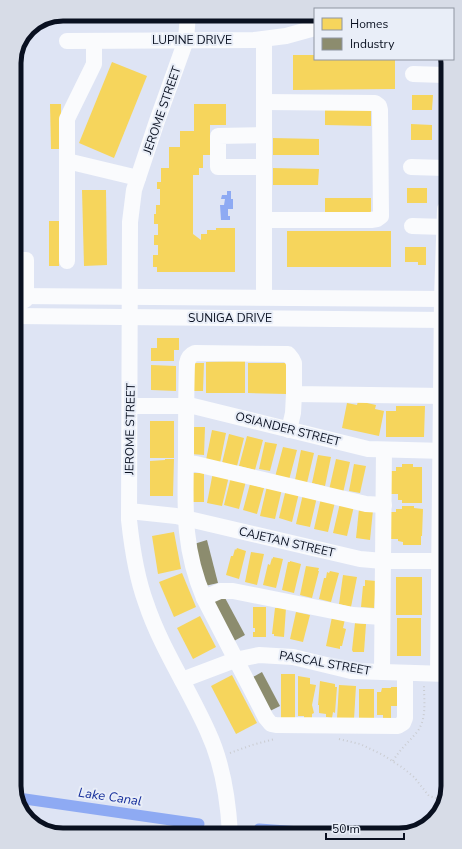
<svg xmlns="http://www.w3.org/2000/svg" width="462" height="849" viewBox="0 0 462 849" font-family="'Nunito Sans',sans-serif">
<style>
.water{fill:#8eaaf3}
.homes{fill:#f6d55c}
.industry{fill:#8c8c6e}
.lines{fill:none;stroke-linecap:round;stroke-linejoin:round}
.canal{stroke:#8eaaf3;stroke-width:11}
.path{stroke:#caccd1;stroke-width:2;stroke-dasharray:1 3;stroke-linecap:butt}
.minor{stroke:#fafbfd;stroke-width:16}
.labels{text-anchor:middle;dominant-baseline:central;stroke-width:4;stroke-linejoin:round;paint-order:stroke}
.street-label{font-size:12px;fill:#091020;stroke:#e9eef8}
.water-label{font-size:13px;font-style:italic;fill:#132c9a;stroke:#e9eef8}
.rim{fill:none;stroke:#091020;stroke-width:5}
</style>
<rect width="100%" height="100%" fill="#dee4f4"/>
<polygon class="water" points="227,191 231,191 231,199 233,199 233,209 228,209 228,216 230,216 230,220 221,220 220,205 224,205 225,199 221,199 222,195 227,195"/>
<g class="homes">
<polygon points="215,14 253,14 253,20 215,21"/>
<polygon points="293,55 315,55 315,59 395,59 395,89 293,90"/>
<polygon points="112,62 147,76 114,158 79,143"/>
<polygon points="412,95 433,95 432,110 412,110"/>
<polygon points="50,104 61,104 61,149 51,149"/>
<polygon points="194,104 226,104 226,125 210,125 210,155 203,155 203,168 199,168 199,175 193,175 193,234 201,240 201,234 207,234 207,230 216,230 216,228 235,228 235,272 157,272 157,267 153,267 153,255 158,255 158,245 154,245 154,235 158,235 158,224 154,224 154,214 156,214 156,205 160,205 160,189 157,189 157,182 161,182 161,168 169,168 169,147 180,147 180,131 194,131"/>
<polygon points="325,108 371,109 371,126 325,125"/>
<polygon points="411,124 432,125 432,140 411,140"/>
<polygon points="273,138 319,139 319,155 273,155"/>
<polygon points="273,168 319,169 318,185 273,185"/>
<rect x="407" y="188" width="20" height="15"/>
<polygon points="82,190 106,190 107,265 84,266"/>
<polygon points="325,198 371,198 371,215 325,214"/>
<rect x="49" y="221" width="10" height="45"/>
<rect x="287" y="231" width="104" height="36"/>
<polygon points="405,247 426,247 426,265 418,265 418,262 405,262"/>
<polygon points="157,338 179,338 179,350 174,350 174,361 151,361 151,348 157,348"/>
<polygon points="245,361 245,393 206,393 206,362"/>
<polygon points="192,363 204,363 203,391 191,391"/>
<polygon points="248,363 287,363 286,394 248,393"/>
<polygon points="151,365 176,366 176,391 151,390"/>
<polygon points="358,401 376,405 375,409 384,411 379,436 342,428 347,403 357,405"/>
<polygon points="396,406 425,406 424,437 386,437 386,411 396,411"/>
<rect x="150" y="421" width="24" height="37"/>
<polygon points="191,427 205,427 204,455 191,454"/>
<polygon points="212,430 226,433 220,463 206,460"/>
<polygon points="229,434 244,438 237,466 222,463"/>
<polygon points="247,436 263,440 255,470 239,466"/>
<polygon points="265,442 277,444 270,471 259,469"/>
<polygon points="283,447 297,450 289,480 275,477"/>
<polygon points="301,450 314,453 307,483 295,480"/>
<polygon points="318,455 331,457 325,486 312,483"/>
<polygon points="165,459 174,459 173,496 150,496 150,461 165,460"/>
<polygon points="336,459 350,462 343,493 329,490"/>
<polygon points="354,464 366,466 360,493 349,491"/>
<polygon points="402,464 413,464 413,467 422,467 422,503 402,503 402,500 398,500 398,494 390,494 390,471 396,471 396,467 402,467"/>
<polygon points="213,472 229,476 222,506 207,503"/>
<rect x="191" y="473" width="13" height="29"/>
<polygon points="231,477 246,481 239,509 224,505"/>
<polygon points="250,484 264,488 257,514 243,510"/>
<polygon points="267,486 282,489 275,519 260,516"/>
<polygon points="286,489 299,493 292,522 279,518"/>
<polygon points="303,494 317,497 310,527 296,524"/>
<polygon points="321,498 335,502 328,532 314,529"/>
<polygon points="340,503 354,506 347,536 333,533"/>
<polygon points="402,506 414,506 414,508 423,509 422,536 421,536 421,545 403,545 403,542 398,541 398,539 389,539 390,512 396,512 396,509 402,509"/>
<polygon points="359,509 373,510 370,540 356,538"/>
<polygon points="174,532 181,569 158,574 152,536"/>
<polygon points="237,548 246,551 239,579 226,575 231,556 233,556 235,549 236,550"/>
<polygon points="251,552 264,554 257,585 245,582"/>
<polygon points="273,557 283,559 276,588 263,585 268,564 270,565 272,558 273,559"/>
<polygon points="290,561 301,564 294,593 282,590 288,562 290,562"/>
<polygon points="306,566 319,568 318,571 319,571 312,598 300,595"/>
<polygon points="330,571 339,573 331,602 319,599 324,578 326,578 327,572 329,573"/>
<polygon points="182,573 196,607 174,617 159,582"/>
<polygon points="343,575 357,577 351,607 339,604"/>
<rect x="396" y="577" width="26" height="38"/>
<polygon points="365,580 376,581 374,608 361,607 363,586 365,586"/>
<polygon points="253,607 266,607 266,637 253,637 253,632 255,632 255,628 253,628"/>
<polygon points="275,608 286,608 284,637 274,636 274,634 272,634"/>
<polygon points="296,612 310,615 303,642 290,639"/>
<polygon points="200,616 216,647 193,659 177,628"/>
<polygon points="332,617 345,619 343,628 346,629 342,646 340,646 340,649 326,646"/>
<rect x="397" y="618" width="24" height="38"/>
<polygon points="355,623 366,624 364,652 353,652 352,650"/>
<rect x="281" y="674" width="14" height="44"/>
<polygon points="232,675 257,723 236,734 211,686"/>
<polygon points="298,676 310,678 310,684 316,685 312,705 314,713 312,714 312,719 304,718 304,716 298,716"/>
<polygon points="320,681 335,684 335,687 337,687 335,713 333,712 332,718 326,717 326,714 319,713 319,705 318,705"/>
<polygon points="339,685 356,686 354,719 337,718"/>
<polygon points="391,687 398,687 398,706 391,706 391,719 383,719 383,715 377,715 377,692 381,692 382,688 391,688"/>
<rect x="359" y="689" width="15" height="29"/>
</g>
<g class="industry">
<polygon points="207,540 218,583 205,586 194,544"/>
<polygon points="224,596 245,635 234,641 213,602"/>
<polygon points="262,672 280,706 270,711 253,677"/>
</g>
<g class="lines">
<g class="canal">
<polyline points="18,798 199,824"/>
<polyline points="259,829 300,832"/>
</g>
<g class="path">
<polyline points="339,739 360,744 383,755 403,768 414,777 429,796 444,800"/>
<polyline points="230,753 252,745 275,739"/>
<path d="M393,761C400,749 409,742 417,732C427,719 424,701 424,686"/>
</g>
<g class="minor">
<path d="M188,14L186,40L157,121L134,190L130,222L129,520C132,548 136,576 146,603C161,648 189,689 208,732C223,764 228,799 230,833"/>
<polyline points="264,39 264,297"/>
<polyline points="67,41 254,40 286,36 315,28"/>
<polyline points="413,74 444,75"/>
<polyline points="264,102 375,103 379,106 380,110 381,216 377,219 371,220 264,220"/>
<polyline points="264,135 218,136 218,167 264,167"/>
<polyline points="67,161 138,178"/>
<polyline points="411,167 445,168"/>
<polyline points="412,226 445,227"/>
<polyline points="15,260 26,260 26,296 25,300 20,303"/>
<polyline points="67,261 67,119 94,64 94,41"/>
<polyline points="15,296 445,299"/>
<polyline points="15,316 446,320"/>
<polyline points="130,406 193,406 368,449 446,451"/>
<polyline points="289,430 293,413 294,394"/>
<polyline points="186,463 196,464 366,504 384,505"/>
<polyline points="129,511 176,516 360,559 383,561 447,561"/>
<polyline points="204,598 220,591 233,591 353,615 382,617"/>
<polyline points="382,672 384,450"/>
<path d="M405,673V718L403,723L398,726L276,725L271,724L266,718L204,598C183,549 185,510 186,457C186,426 186,394 187,363C188,358 190,355 195,353L288,354L292,359L294,363V394L446,396"/>
<polyline points="438,673 442,299 445,209"/>
<polyline points="182,680 235,660 259,655 293,657 351,671 447,674"/>
</g>
</g>
<g class="labels">
<g class="street-label">
<text x="192" y="40">LUPINE DRIVE</text>
<text transform="translate(162 110) rotate(-71)">JEROME STREET</text>
<text x="230" y="318">SUNIGA DRIVE</text>
<text transform="translate(130 429) rotate(-89)">JEROME STREET</text>
<text transform="translate(288 429) rotate(14)">OSIANDER STREET</text>
<text transform="translate(287 542) rotate(13)">CAJETAN STREET</text>
<text transform="translate(325 663) rotate(10)">PASCAL STREET</text>
</g>
<g class="water-label">
<text transform="translate(110 797) rotate(8)">Lake Canal</text>
</g>
</g>
<path d="M0 0H462V849H0ZM63 21H399A42 42 0 0 1 441 63V786A42 42 0 0 1 399 828H63A42 42 0 0 1 21 786V63A42 42 0 0 1 63 21Z" fill="#d7dce7" fill-rule="evenodd"/>
<path class="rim" d="M63 21H399A42 42 0 0 1 441 63V786A42 42 0 0 1 399 828H63A42 42 0 0 1 21 786V63A42 42 0 0 1 63 21Z"/>
<rect x="314" y="8" width="140" height="52" fill="#e9eef8" stroke="#8f95a2"/>
<rect x="322" y="18" width="20" height="12" fill="#f6d55c" stroke="#8f95a2"/>
<text x="350" y="28" font-size="12" fill="#091020">Homes</text>
<rect x="322" y="38" width="20" height="12" fill="#8c8c6e" stroke="#8f95a2"/>
<text x="350" y="48" font-size="12" fill="#091020">Industry</text>
<path d="M326 833v6h78v-6" fill="none" stroke="#091020" stroke-width="2"/>
<text x="332" y="833" font-size="12" fill="#091020" stroke="#e9eef8" stroke-width="3" paint-order="stroke">50 m</text>
</svg>
